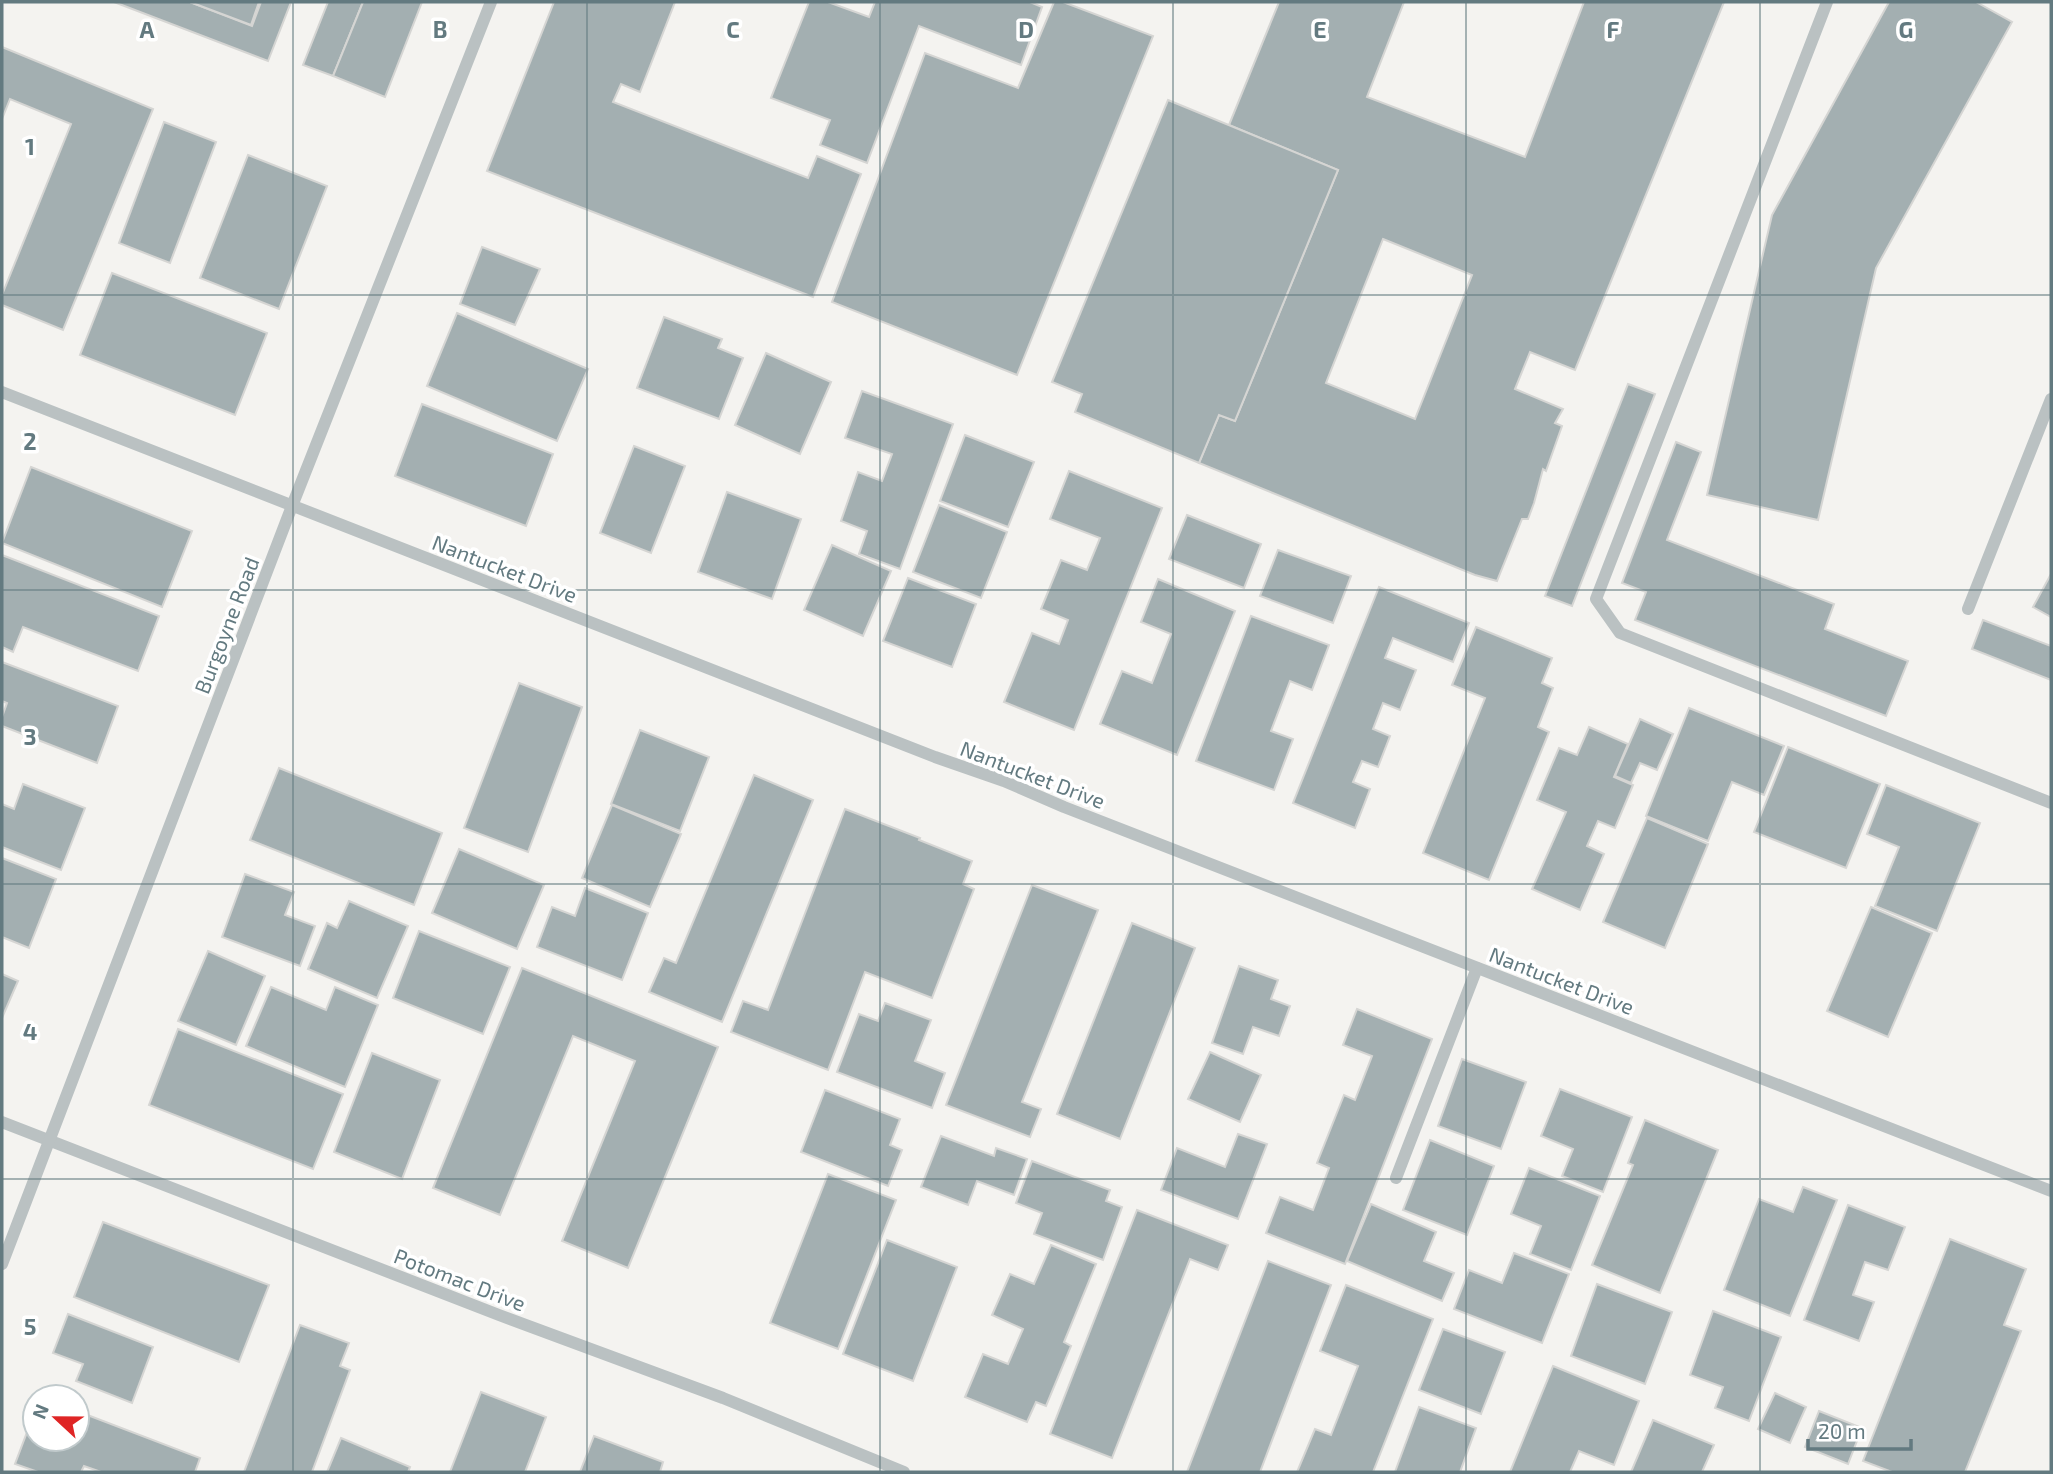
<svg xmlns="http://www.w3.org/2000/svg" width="2053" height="1474" viewBox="0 0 2053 1474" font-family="'Exo 2',sans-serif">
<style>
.building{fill:#a3afb1;stroke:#d5d5d3;stroke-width:2;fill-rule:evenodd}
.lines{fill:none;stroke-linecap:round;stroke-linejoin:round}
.minor{stroke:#bac1c2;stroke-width:12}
.grid{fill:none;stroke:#637a80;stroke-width:2;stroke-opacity:0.55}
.labels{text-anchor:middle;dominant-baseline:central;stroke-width:7;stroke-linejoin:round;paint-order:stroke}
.street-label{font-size:21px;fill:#637a80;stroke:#fff}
.grid-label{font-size:23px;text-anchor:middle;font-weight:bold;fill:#637a80;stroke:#fff;stroke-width:7;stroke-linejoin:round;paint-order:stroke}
</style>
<rect width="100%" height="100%" fill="#f4f3f0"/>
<g class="building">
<polygon points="114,2 190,2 252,26 261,2 291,2 268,61"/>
<polygon points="190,2 259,2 251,25"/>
<polygon points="328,2 363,2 333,76 303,65"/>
<polygon points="363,2 422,2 385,97 333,76"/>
<polygon points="554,2 675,2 640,92 621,84 613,102 808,178 817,156 861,174 813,297 487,171"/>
<polygon points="809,2 828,2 869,17 875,2 1030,2 1042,7 1021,65 919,26 867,163 820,145 830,120 771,98"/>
<polygon points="1054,2 1063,2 1153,36 1017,375 832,302 925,53 1018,88"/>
<path d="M1279,2H1404L1367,97L1525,157L1584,2H1724L1575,370L1530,352L1515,389L1563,409L1555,423L1562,426L1546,471L1543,469L1534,503L1528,519H1522L1497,581L1475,575L1199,463L1219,415L1235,421L1338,170L1229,125ZM1383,239L1472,275L1415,419L1326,383Z"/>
<polygon points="1889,2 1976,2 2012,22 1876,268 1818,520 1707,495 1772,215"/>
<polygon points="2,47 153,109 63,330 2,305 2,295 71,124 10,99 2,119"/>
<polygon points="1168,100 1338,170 1235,421 1219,415 1199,463 1075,412 1082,394 1052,382"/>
<polygon points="164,122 216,142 170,263 119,243"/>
<polygon points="248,155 327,186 279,309 200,278"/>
<polygon points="482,247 540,269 515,325 460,304"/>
<polygon points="112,273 267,333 235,415 80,355"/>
<polygon points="457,313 588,369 557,441 427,386"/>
<polygon points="664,317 722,339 718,348 743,358 719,419 637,388"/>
<polygon points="766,353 831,382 800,454 735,425"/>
<polygon points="1628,384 1655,394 1572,606 1545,596"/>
<polygon points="862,391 953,424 900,569 859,554 867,531 841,521 858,472 882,481 892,454 845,438"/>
<polygon points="422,404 553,454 526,526 395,476"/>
<polygon points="965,435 1034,462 1008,527 940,501"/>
<polygon points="1676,442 1701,452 1667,540 1834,604 1825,629 1908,661 1886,716 1635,620 1646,592 1622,583"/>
<polygon points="634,446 685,466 651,553 600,533"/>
<polygon points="31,467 192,531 162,607 2,543"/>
<polygon points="1069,471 1162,508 1074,730 1004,702 1032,633 1059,644 1068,620 1041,609 1061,560 1087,570 1100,538 1050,519"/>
<polygon points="727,492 801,519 772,599 698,572"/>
<polygon points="939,505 1007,532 981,598 913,572"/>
<polygon points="1187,515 1261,544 1244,588 1169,559"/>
<polygon points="832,545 891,571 863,636 804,610"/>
<polygon points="1278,550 1351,576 1333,623 1260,596"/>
<polygon points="2,555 159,616 138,671 23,627 13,652 2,647"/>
<polygon points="2051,574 2051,617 2033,607"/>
<polygon points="908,578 976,604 952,667 883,641"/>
<polygon points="1158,579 1235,611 1177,755 1100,724 1122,671 1152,683 1171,634 1141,622"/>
<polygon points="1379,587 1469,623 1453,662 1393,638 1385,658 1416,670 1400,710 1383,703 1373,729 1390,736 1378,767 1362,761 1353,782 1370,789 1355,828 1293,803"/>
<polygon points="1251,616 1329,645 1312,690 1290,681 1271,731 1293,739 1274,790 1196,761"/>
<polygon points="1983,620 2051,646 2051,680 1972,649"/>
<polygon points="1476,627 1552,658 1542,683 1553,688 1538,727 1549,732 1489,880 1423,853 1485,698 1452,685"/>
<polygon points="2,662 118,706 97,763 2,726 2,717 7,703 2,701"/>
<polygon points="519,683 582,707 528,852 464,828"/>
<polygon points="1689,708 1784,746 1764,795 1732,782 1708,841 1646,816"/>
<polygon points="1640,719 1673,734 1657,770 1640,763 1631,783 1615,776"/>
<polygon points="1589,727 1628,744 1614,777 1633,785 1615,828 1598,821 1587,846 1604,854 1580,910 1532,889 1566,812 1537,800 1559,748 1577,755"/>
<polygon points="640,730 709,757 680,831 611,804"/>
<polygon points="1788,747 1880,784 1846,868 1754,832"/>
<polygon points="279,768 442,833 414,905 250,840"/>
<polygon points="754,775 813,800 722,1022 649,992 664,958 676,963"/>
<polygon points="23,784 85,808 61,870 2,847 2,804 14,809"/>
<polygon points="1886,785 1980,823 1937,931 1875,906 1899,847 1867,834"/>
<polygon points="612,805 681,834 650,907 582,878"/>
<polygon points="845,809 920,838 919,840 972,861 963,884 974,889 932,998 865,972 828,1070 731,1032 743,1001 768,1010"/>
<polygon points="1647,818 1708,844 1665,948 1603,922"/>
<polygon points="459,849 544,885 517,949 432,913"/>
<polygon points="2,858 56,879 29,948 2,937"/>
<polygon points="245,874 294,892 285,915 315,926 300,966 222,937"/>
<polygon points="1032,885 1098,910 1022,1102 1041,1109 1030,1137 946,1105"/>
<polygon points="585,888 648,913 622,980 537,947 552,907 575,916"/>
<polygon points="349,901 408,926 377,998 308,969 327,923 337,928"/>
<polygon points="1871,907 1932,933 1888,1037 1827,1011"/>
<polygon points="1132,923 1195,948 1120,1139 1057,1114"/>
<polygon points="419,931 510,967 483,1034 393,998"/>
<polygon points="208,951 265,976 236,1045 178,1021"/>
<polygon points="1239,966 1278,980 1271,999 1290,1006 1279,1036 1253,1027 1243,1054 1212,1043"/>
<polygon points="522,968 718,1047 628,1268 562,1241 635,1061 573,1036 500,1215 433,1188"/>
<polygon points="2,974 18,981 2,1018"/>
<polygon points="271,987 326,1010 335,987 378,1005 345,1087 246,1046"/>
<polygon points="885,1003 931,1020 915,1061 945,1073 932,1108 837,1072 859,1014 878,1021"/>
<polygon points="1357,1009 1432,1039 1345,1264 1266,1233 1280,1197 1313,1210 1329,1168 1317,1163 1344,1095 1355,1100 1372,1056 1343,1045"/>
<polygon points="178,1029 343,1094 313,1169 149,1105"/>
<polygon points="1210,1052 1261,1075 1240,1122 1188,1099"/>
<polygon points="372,1053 440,1080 402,1179 334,1152"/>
<polygon points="1462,1059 1526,1082 1501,1149 1438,1126"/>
<polygon points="1560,1089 1632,1117 1603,1192 1562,1176 1573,1149 1541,1136"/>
<polygon points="825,1090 900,1119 890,1145 902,1150 888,1186 801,1152"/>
<polygon points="1645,1120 1718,1150 1660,1293 1592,1265 1633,1165 1628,1163"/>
<polygon points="1238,1134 1267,1144 1238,1219 1161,1190 1177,1148 1225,1167"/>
<polygon points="941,1136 994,1156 996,1148 1027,1159 1014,1195 977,1181 968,1205 921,1187"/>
<polygon points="1430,1140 1494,1166 1467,1235 1403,1210"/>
<polygon points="1032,1161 1110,1190 1106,1201 1122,1207 1103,1260 1034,1234 1042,1213 1016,1203"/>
<polygon points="1529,1168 1600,1196 1571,1270 1530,1254 1541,1226 1511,1214"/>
<polygon points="828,1174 896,1200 838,1349 770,1323"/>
<polygon points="1803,1187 1837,1200 1790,1316 1724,1290 1759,1199 1793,1212"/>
<polygon points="1371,1204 1436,1232 1424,1261 1454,1273 1442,1301 1347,1261"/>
<polygon points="1848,1205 1905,1227 1888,1270 1865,1262 1853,1295 1874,1302 1859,1341 1804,1320"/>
<polygon points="1137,1210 1228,1245 1218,1270 1190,1259 1112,1458 1050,1434"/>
<polygon points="103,1222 269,1285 239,1362 74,1297"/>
<polygon points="1950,1239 2026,1269 2004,1325 2021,1331 1965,1472 1892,1472 1863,1461"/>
<polygon points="887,1240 957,1267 913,1381 843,1354"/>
<polygon points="1051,1245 1096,1264 1064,1342 1071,1346 1046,1406 1036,1402 1027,1422 965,1397 983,1354 1008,1364 1023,1329 992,1315 1010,1274 1034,1284"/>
<polygon points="1514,1253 1569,1274 1542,1343 1454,1309 1469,1270 1502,1283"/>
<polygon points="1268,1261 1331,1285 1260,1472 1187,1472"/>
<polygon points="1597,1284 1672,1312 1645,1384 1571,1356"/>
<polygon points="1346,1285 1433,1319 1373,1472 1297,1472 1315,1429 1331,1435 1358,1366 1320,1351"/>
<polygon points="1713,1311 1781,1337 1749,1421 1715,1408 1723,1387 1690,1375"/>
<polygon points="68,1314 153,1347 132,1403 76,1381 83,1364 53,1353"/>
<polygon points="300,1325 349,1343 340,1366 350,1370 312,1472 313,1472 244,1472"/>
<polygon points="1443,1329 1505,1352 1481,1414 1419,1390"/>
<polygon points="1553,1366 1639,1401 1614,1465 1579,1451 1570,1472 1510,1472"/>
<polygon points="481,1392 546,1417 525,1472 450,1472"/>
<polygon points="1775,1393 1806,1407 1790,1443 1758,1429"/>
<polygon points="1419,1407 1476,1428 1460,1472 1395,1472"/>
<polygon points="35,1411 35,1439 77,1439 77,1411 200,1458 195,1472 101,1472 84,1466 81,1472 38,1472 15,1464"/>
<polygon points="1819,1411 1862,1428 1848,1464 1805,1447"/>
<polygon points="1653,1420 1714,1445 1702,1472 1631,1472"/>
<polygon points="594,1436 663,1462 660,1472 580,1472"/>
<polygon points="341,1438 410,1467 408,1472 327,1472"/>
</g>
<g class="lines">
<g class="minor">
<polyline points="1827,2 1596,599 1620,633 2051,803"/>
<polyline points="2,392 935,757 1004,781 1064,807 2051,1191"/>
<polyline points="1968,609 2051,399"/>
<polyline points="2,1122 499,1315 723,1398 904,1472"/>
<polyline points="1396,1178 1477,968"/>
<polyline points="2,1264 292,506 491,2"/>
</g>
</g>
<path class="grid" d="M293,2V1472M587,2V1472M880,2V1472M1173,2V1472M1466,2V1472M1760,2V1472M2,295H2051M2,590H2051M2,884H2051M2,1179H2051"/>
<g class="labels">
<g class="street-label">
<text transform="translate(505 568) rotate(21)">Nantucket Drive</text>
<text transform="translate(226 625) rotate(-69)">Burgoyne Road</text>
<text transform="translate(1033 774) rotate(21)">Nantucket Drive</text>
<text transform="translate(1562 980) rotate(21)">Nantucket Drive</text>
<text transform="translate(460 1279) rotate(21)">Potomac Drive</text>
</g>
</g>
<g class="grid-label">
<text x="147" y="38">A</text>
<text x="440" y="38">B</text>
<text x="733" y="38">C</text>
<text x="1026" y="38">D</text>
<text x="1320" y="38">E</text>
<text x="1613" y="38">F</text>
<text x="1906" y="38">G</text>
<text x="30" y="155">1</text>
<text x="30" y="450">2</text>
<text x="30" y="745">3</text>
<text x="30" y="1040">4</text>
<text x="30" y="1335">5</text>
</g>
<rect width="2053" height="1474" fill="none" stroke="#637a80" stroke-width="7"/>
<g transform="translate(56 1418) rotate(292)"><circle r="33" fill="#ffffff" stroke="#c1cacc" stroke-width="2"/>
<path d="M0-5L12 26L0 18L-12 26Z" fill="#df2525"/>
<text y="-10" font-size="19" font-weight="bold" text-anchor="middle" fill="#637a80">N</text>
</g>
<path d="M1808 1439v10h103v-10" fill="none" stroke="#637a80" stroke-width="3.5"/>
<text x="1818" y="1439" font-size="21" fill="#637a80" stroke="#ffffff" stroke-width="5" paint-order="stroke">20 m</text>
</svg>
